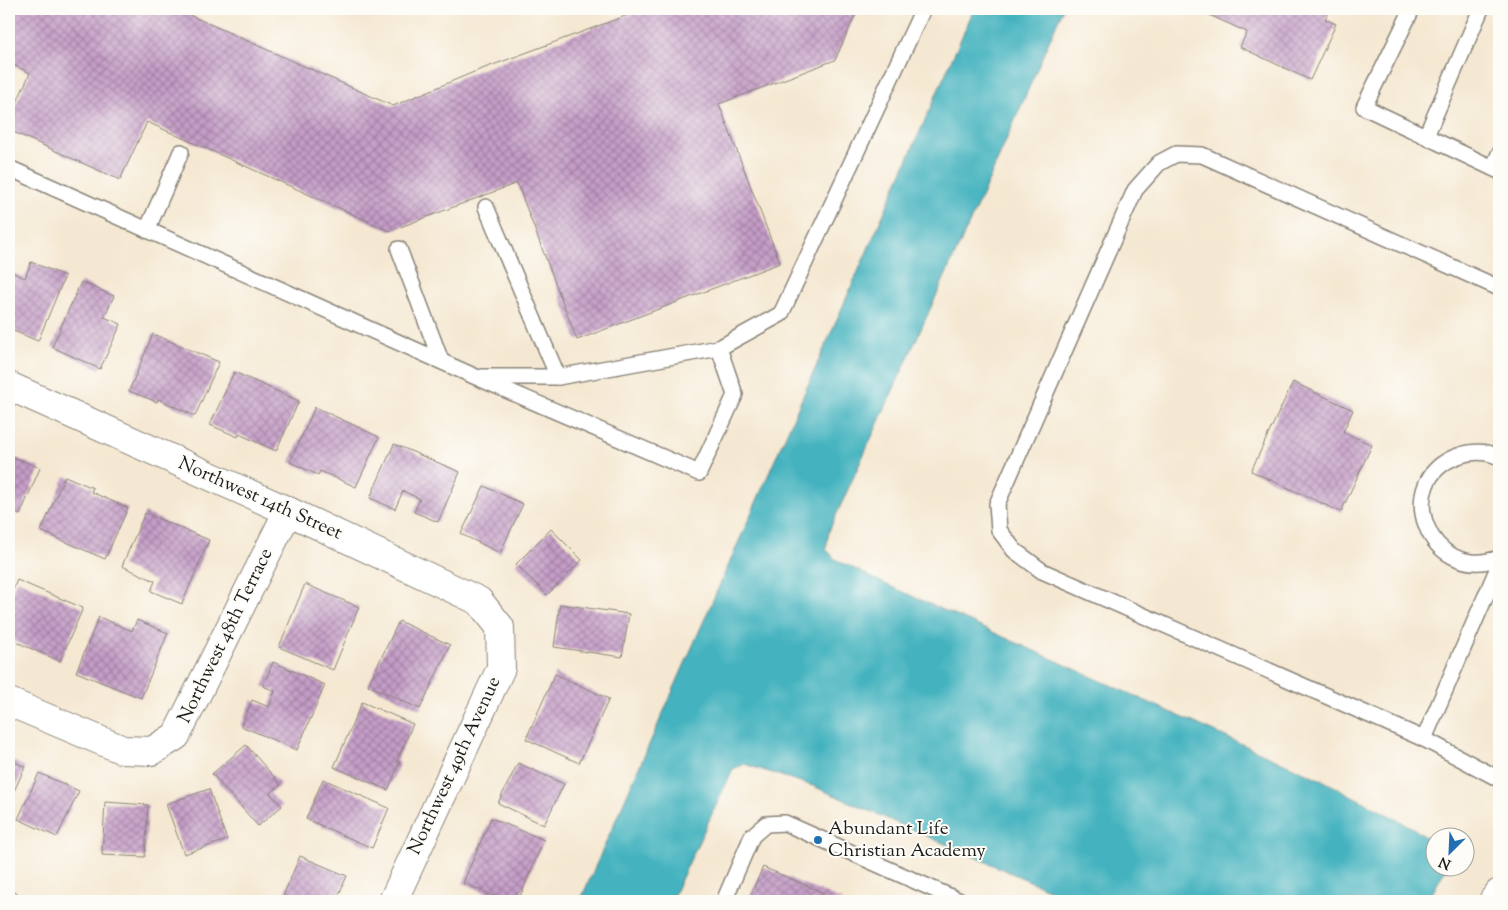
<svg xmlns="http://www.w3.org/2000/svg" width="1508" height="910" viewBox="0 0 1508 910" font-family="'Sorts Mill Goudy',serif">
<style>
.water{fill:#45b3bf;stroke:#30686e}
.building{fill:url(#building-cross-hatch)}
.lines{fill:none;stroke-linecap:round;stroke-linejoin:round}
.service-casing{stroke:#888277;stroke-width:18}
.minor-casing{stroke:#888277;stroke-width:30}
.tertiary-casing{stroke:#888277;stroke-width:30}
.service{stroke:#fff;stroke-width:15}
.minor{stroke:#fff;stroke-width:28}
.tertiary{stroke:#fff;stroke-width:28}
.poi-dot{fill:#1f6fb2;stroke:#fdfcf7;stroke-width:2}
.labels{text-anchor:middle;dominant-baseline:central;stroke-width:4;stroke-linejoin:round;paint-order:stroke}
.street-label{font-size:19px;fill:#1c1c1c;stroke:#fdfcf7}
.poi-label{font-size:19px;fill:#1c1c1c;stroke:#fdfcf7;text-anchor:start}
</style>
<defs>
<pattern id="building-cross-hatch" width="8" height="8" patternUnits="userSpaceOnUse" patternTransform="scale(1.25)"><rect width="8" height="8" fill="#c59dc7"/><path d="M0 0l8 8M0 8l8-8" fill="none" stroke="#9f7fa1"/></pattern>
</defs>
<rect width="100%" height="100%" fill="#fdfcf7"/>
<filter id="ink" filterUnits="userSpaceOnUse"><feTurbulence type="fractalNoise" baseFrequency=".02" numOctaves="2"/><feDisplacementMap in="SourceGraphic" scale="10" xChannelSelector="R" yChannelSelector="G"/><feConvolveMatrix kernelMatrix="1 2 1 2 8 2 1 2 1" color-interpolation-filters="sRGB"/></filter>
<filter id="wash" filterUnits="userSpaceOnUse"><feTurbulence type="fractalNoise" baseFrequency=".0096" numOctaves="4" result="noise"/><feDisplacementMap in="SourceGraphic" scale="20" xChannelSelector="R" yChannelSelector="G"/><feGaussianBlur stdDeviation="1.12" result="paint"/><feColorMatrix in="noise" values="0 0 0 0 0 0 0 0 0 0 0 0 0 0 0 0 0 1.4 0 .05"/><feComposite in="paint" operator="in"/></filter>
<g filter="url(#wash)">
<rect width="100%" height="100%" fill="#f5e8d2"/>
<polygon class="water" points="974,9 1063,9 989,180 829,531 826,549 835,559 881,582 1324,781 1413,828 1435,844 1436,868 1446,868 1428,901 1075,901 813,786 744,764 733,769 671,901 580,901"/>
<g id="blocks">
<g class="building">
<polygon points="9,9 176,9 393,106 474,72 644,9 858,9 835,60 719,104 780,263 577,340 517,183 390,231 147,122 120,180 9,130 9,120 30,73 9,63"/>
<polygon points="1196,9 1330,9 1325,19 1336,24 1310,80 1240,47 1247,32"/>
<polygon points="31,262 65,276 38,341 9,329 9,271 25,278"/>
<polygon points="81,282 114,296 104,317 121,324 100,369 52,347"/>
<polygon points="153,334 219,362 195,416 158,399 157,402 129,391"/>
<polygon points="234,372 299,401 276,451 239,434 238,437 210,425"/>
<polygon points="1293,382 1353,410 1343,432 1372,445 1341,512 1251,471"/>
<polygon points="315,407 379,437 356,487 320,471 318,475 290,462"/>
<polygon points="394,444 460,472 438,522 414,512 420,499 403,491 395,509 370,498"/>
<polygon points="9,455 40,468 20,515 9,510"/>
<polygon points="65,476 93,488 91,492 128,508 105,559 41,531"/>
<polygon points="484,486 523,504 500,553 461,534"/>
<polygon points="145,513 209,540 182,604 151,591 155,581 122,566"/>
<polygon points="551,529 582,560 547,595 516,564"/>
<polygon points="17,580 83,608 60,661 9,639 9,599"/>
<polygon points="305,584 359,607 333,670 279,647"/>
<polygon points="560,604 629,614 622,657 554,647"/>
<polygon points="99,617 132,631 137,620 168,633 141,698 76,672"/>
<polygon points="399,621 450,645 420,709 368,685"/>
<polygon points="273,662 325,685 297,750 241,726 252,700 269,707 275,691 263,686"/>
<polygon points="555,674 609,699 579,763 526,739"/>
<polygon points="362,702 413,724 397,761 400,762 388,790 334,767"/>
<polygon points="246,745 281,785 270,793 282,806 258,826 212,774"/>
<polygon points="9,759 25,767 9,802"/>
<polygon points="518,763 564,784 544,825 498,803"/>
<polygon points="39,773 79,791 57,837 18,819"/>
<polygon points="323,779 389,808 372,848 306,819"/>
<polygon points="209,789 227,840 184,854 166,804"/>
<polygon points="105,802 148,805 145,857 102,855"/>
<polygon points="491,818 544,840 518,901 506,901 463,883"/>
<polygon points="300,856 347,876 336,901 295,901 283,896"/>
<polygon points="763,867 843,901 748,901"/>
<polygon points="9,890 30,899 28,901 9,901"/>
<polygon points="458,897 467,901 456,901"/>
</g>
</g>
</g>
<g filter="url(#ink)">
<use href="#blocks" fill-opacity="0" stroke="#888277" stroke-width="1"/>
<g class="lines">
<g class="service-casing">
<g id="service">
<polyline points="1412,9 1364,107 1499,171"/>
<polyline points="1426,136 1481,9"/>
<polyline points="9,168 476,377 699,473 735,395 719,348 781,314 923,9"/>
<polyline points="1493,168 1499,154"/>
<polyline points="486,207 558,377 719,348"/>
<polyline points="147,230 181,152"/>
<polyline points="399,249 441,361"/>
<polyline points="1499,288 1202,155 1176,154 1159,163 1135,190 997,504 999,530 1014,550 1042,571 1424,739 1499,779"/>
<polyline points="482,377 558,377"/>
<path d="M1499,457C1486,451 1472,451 1458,456C1390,480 1428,584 1499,558"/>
<polyline points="1424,739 1499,565"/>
<polyline points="724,901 752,836 766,824 785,823 960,901"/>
</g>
</g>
<g class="minor-casing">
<g id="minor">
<polyline points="9,386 288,511 479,601 500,627 501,668 393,901"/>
<polyline points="9,702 123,750 152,751 176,736 288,511"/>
</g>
</g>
<g class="tertiary-casing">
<polyline id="tertiary" points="1493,901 1499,893"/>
</g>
<use href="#service" class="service"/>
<use href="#minor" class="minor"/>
<use href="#tertiary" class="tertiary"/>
</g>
</g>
<circle class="poi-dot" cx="818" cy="840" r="5"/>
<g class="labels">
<g class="street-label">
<text transform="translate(260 499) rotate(24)">Northwest 14th Street</text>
<text transform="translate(226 636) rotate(-64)">Northwest 48th Terrace</text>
<text transform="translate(455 766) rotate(-65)">Northwest 49th Avenue</text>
</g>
<g class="poi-label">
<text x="828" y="829">Abundant Life<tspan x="828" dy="22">Christian Academy</tspan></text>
</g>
</g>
<rect width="1508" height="910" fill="none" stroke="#fdfcf7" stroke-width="30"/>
<g transform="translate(1450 852) rotate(204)"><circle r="24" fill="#fdfcf7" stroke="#a3a29f"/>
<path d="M0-4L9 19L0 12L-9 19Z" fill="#1f6fb2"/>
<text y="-8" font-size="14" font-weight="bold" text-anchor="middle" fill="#1c1c1c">N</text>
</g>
</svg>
